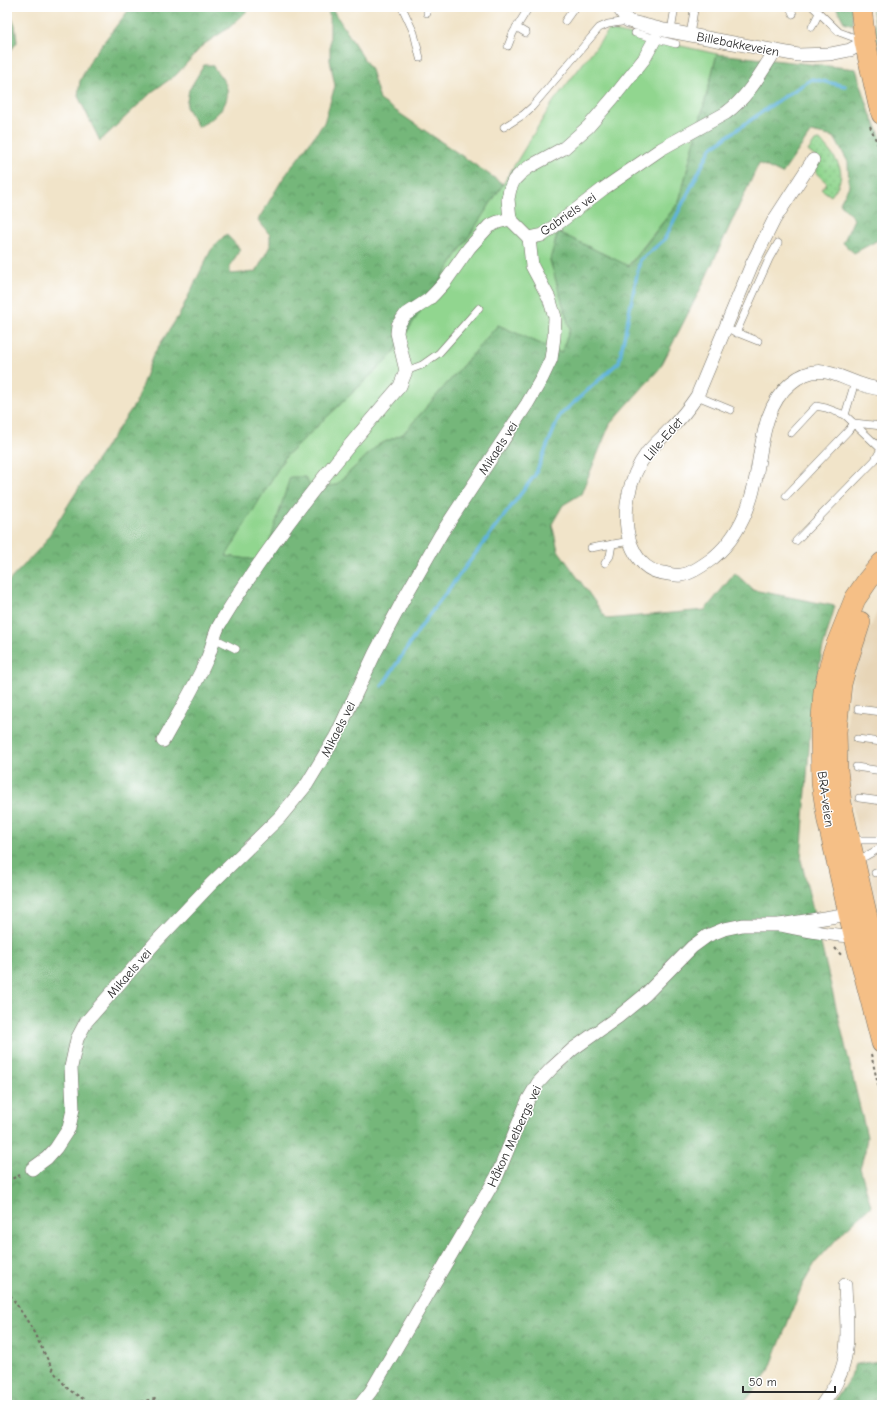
<svg xmlns="http://www.w3.org/2000/svg" width="889" height="1412" viewBox="0 0 889 1412" font-family="'Comic Neue',sans-serif">
<style>
.built{fill:#e7d5b7}
.grass{fill:#91d68f;stroke:#5e805d}
.forest{fill:url(#forest-crowns);stroke:#507152}
.park{fill:url(#park-dots);stroke:#5e805d}
.lines{fill:none;stroke-linecap:round;stroke-linejoin:round}
.stream{stroke:#61b4dd;stroke-width:3.5}
.lane-casing{stroke:#706c62;stroke-width:8}
.street-casing{stroke:#706c62;stroke-width:14}
.primary-casing{stroke:#706c62;stroke-width:22}
.path{stroke:#706c62;stroke-width:2;stroke-dasharray:3 3;stroke-linecap:butt}
.lane{stroke:#fff;stroke-width:7}
.street{stroke:#fff;stroke-width:13}
.primary{stroke:#f5bf86;stroke-width:21}
.labels{text-anchor:middle;dominant-baseline:central;stroke-width:3;stroke-linejoin:round;paint-order:stroke}
.street-label{font-size:13px;fill:#2b2b2b;stroke:#fff}
</style>
<defs>
<pattern id="forest-crowns" width="20" height="18" patternUnits="userSpaceOnUse"><rect width="20" height="18" fill="#74b77a"/><path d="M2 6a3 3 0 1 1 6 0M12 15a3 3 0 1 1 6 0" fill="none" stroke="#5f9564"/></pattern>
<pattern id="park-dots" width="8" height="8" patternUnits="userSpaceOnUse"><rect width="8" height="8" fill="#91d68f"/><path d="M2 2h.1M6 6h.1" fill="none" stroke="#7db87c" stroke-width="1.8" stroke-linecap="round"/></pattern>
</defs>
<rect width="100%" height="100%" fill="#fff"/>
<filter id="ink" filterUnits="userSpaceOnUse"><feTurbulence type="fractalNoise" baseFrequency=".025" numOctaves="2"/><feDisplacementMap in="SourceGraphic" scale="8" xChannelSelector="R" yChannelSelector="G"/><feConvolveMatrix kernelMatrix="1 2 1 2 8 2 1 2 1" color-interpolation-filters="sRGB"/></filter>
<filter id="wash" filterUnits="userSpaceOnUse"><feTurbulence type="fractalNoise" baseFrequency=".012" numOctaves="4" result="noise"/><feDisplacementMap in="SourceGraphic" scale="16" xChannelSelector="R" yChannelSelector="G"/><feGaussianBlur stdDeviation="0.9" result="paint"/><feColorMatrix in="noise" values="0 0 0 0 0 0 0 0 0 0 0 0 0 0 0 0 0 1.4 0 .05"/><feComposite in="paint" operator="in"/></filter>
<g filter="url(#wash)">
<rect width="100%" height="100%" fill="#f1e4c9"/>
<polygon class="built" points="882,601 882,934 878,926 844,766 850,689 863,645"/>
<polygon class="grass" points="609,30 717,54 679,202 628,266 558,232 550,260 570,329 561,353 498,325 403,434 378,445 336,485 312,489 264,561 225,556 285,457 391,356 503,184 553,102"/>
<g class="forest">
<polygon points="7,7 15,25 17,42 7,56"/>
<polygon points="131,7 251,7 230,27 203,45 176,75 153,91 100,141 78,96 80,81 92,57"/>
<polygon points="331,7 371,70 380,100 503,184 391,356 285,457 226,556 264,561 290,477 305,477 312,489 336,485 378,445 403,434 498,325 561,353 570,329 550,260 558,232 629,266 679,202 717,54 856,69 870,113 882,139 882,238 854,253 843,243 854,219 840,203 849,186 848,162 834,137 811,132 782,174 759,163 699,292 660,368 610,424 581,494 563,505 552,524 558,550 607,619 705,610 735,573 753,590 835,606 822,651 812,707 801,860 867,1137 865,1151 860,1168 871,1206 844,1231 815,1263 802,1286 768,1373 742,1405 7,1405 7,583 43,545 94,464 135,404 153,355 179,315 211,250 226,234 240,249 230,267 230,274 256,272 270,246 270,235 258,220 282,180 324,123 335,86 330,60 330,17 327,8"/>
<polygon points="836,7 852,7 853,25 844,22"/>
<polygon points="872,7 882,7 882,70"/>
<path d="M204,65H212C216,71 227,83 227,89C230,107 212,120 198,127L186,107L189,90Z"/>
<polygon points="882,1361 882,1405 832,1405 851,1376 855,1364"/>
</g>
<path class="park" d="M820,140C837,161 851,171 831,196L821,189L827,183L816,173L815,166L819,160L808,151L815,141Z"/>
<g class="lines">
<polyline class="stream" points="382,686 426,619 535,475 560,415 619,362 640,260 664,240 711,148 779,100 812,79 845,86"/>
</g>
</g>
<g filter="url(#ink)">
<g class="lines">
<g class="lane-casing">
<g id="lane">
<polyline points="402,7 414,33 420,58"/>
<polyline points="427,7 427,13"/>
<polyline points="790,7 793,14"/>
<polyline points="813,7 839,32 863,41"/>
<polyline points="565,21 575,7"/>
<polyline points="516,27 526,33"/>
<polyline points="812,27 819,13"/>
<polyline points="671,31 675,7"/>
<polyline points="635,33 676,44"/>
<polyline points="690,35 694,10"/>
<polyline points="508,46 513,33 529,7"/>
<polyline points="504,127 523,115 532,107 599,28 608,24 628,21"/>
<polyline points="733,331 758,341"/>
<polyline points="736,333 769,259 778,243"/>
<polyline points="406,371 422,365 439,353 479,308"/>
<polyline points="697,396 731,410"/>
<polyline points="791,433 816,406 826,408 845,415"/>
<polyline points="786,496 848,431 854,423 882,426"/>
<polyline points="796,541 875,460 881,449 845,415 855,382"/>
<polyline points="591,548 630,541"/>
<polyline points="605,563 610,556 612,544"/>
<polyline points="214,638 236,649"/>
<polyline points="858,709 882,712"/>
<polyline points="857,739 882,742"/>
<polyline points="856,767 882,771"/>
<polyline points="859,798 882,801"/>
<polyline points="852,840 882,840"/>
<polyline points="855,859 866,856 882,847"/>
<polyline points="875,873 882,871"/>
</g>
</g>
<g class="street-casing">
<g id="street">
<polyline points="618,7 628,21 664,30 798,55 830,54 850,50 865,42"/>
<path d="M813,160L774,220L752,264L697,396C689,408 680,419 670,429C663,437 654,444 647,453C629,477 621,513 630,542C636,558 645,571 663,573C669,574 675,576 681,575C691,574 705,564 713,558C731,543 744,521 751,498C763,460 758,410 791,383C825,355 847,387 882,389"/>
<path d="M529,238L543,235L603,189L661,149L726,113C748,97 760,74 775,51"/>
<polyline points="529,238 510,219 508,199 510,189 514,180 521,173 529,167 564,148 588,127 613,98 644,59 655,39"/>
<path d="M163,741C178,714 194,688 206,661C213,648 213,634 221,622C273,537 335,461 400,386L406,371L397,333L398,325L405,315L428,300L435,293L445,282L469,248L489,226L498,222L510,219"/>
<path d="M780,925C803,930 831,936 855,936L859,931"/>
<polyline points="32,1169 47,1158 56,1148 69,1128 73,1109 71,1067 77,1039 86,1022 155,943 211,884 279,818 307,784 336,736 375,653 402,602 441,534 527,404 542,378 551,359 554,337 555,317 549,298 532,266 529,238"/>
<polyline points="360,1405 371,1391 497,1176 528,1100 538,1083 552,1068 573,1049 618,1017 645,995 692,947 707,936 724,929 743,925 780,925 849,914 856,917"/>
<path d="M822,1405C827,1397 833,1390 837,1381C852,1353 846,1316 845,1285"/>
</g>
</g>
<g class="primary-casing">
<g id="primary">
<polyline points="861,7 865,42 879,105 882,114"/>
<polyline points="882,563 868,580 855,599 833,654 824,691 821,733 822,783 828,821 849,914 882,1043"/>
<polyline points="860,622 847,662 841,684 836,732 837,770 841,803 882,983"/>
</g>
</g>
<g class="path">
<polyline points="870,126 882,154"/>
<polyline points="835,948 842,956"/>
<polyline points="871,1054 882,1102"/>
<polyline points="7,1181 20,1175"/>
<polyline points="7,1290 30,1325 54,1372 69,1390 93,1405"/>
<polyline points="129,1405 133,1403 155,1399 160,1405"/>
</g>
<use href="#lane" class="lane"/>
<use href="#street" class="street"/>
<use href="#primary" class="primary"/>
</g>
</g>
<g class="labels">
<g class="street-label">
<text transform="translate(738 44) rotate(11)">Billebakkeveien</text>
<text transform="translate(568 214) rotate(-35)">Gabriels vei</text>
<text transform="translate(663 439) rotate(-49)">Lille-Edet</text>
<text transform="translate(498 448) rotate(-57)">Mikaels vei</text>
<text transform="translate(338 729) rotate(-63)">Mikaels vei</text>
<text transform="translate(826 799) rotate(82)">BRA-veien</text>
<text transform="translate(129 973) rotate(-49)">Mikaels vei</text>
<text transform="translate(514 1136) rotate(-65)">Håkon Melbergs vei</text>
</g>
</g>
<rect width="889" height="1412" fill="none" stroke="#fff" stroke-width="24"/>
<path d="M743 1386v6h92v-6" fill="none" stroke="#2b2b2b" stroke-width="2"/>
<text x="749" y="1386" font-size="12" fill="#2b2b2b" stroke="#ffffff" stroke-width="3" paint-order="stroke">50 m</text>
</svg>
